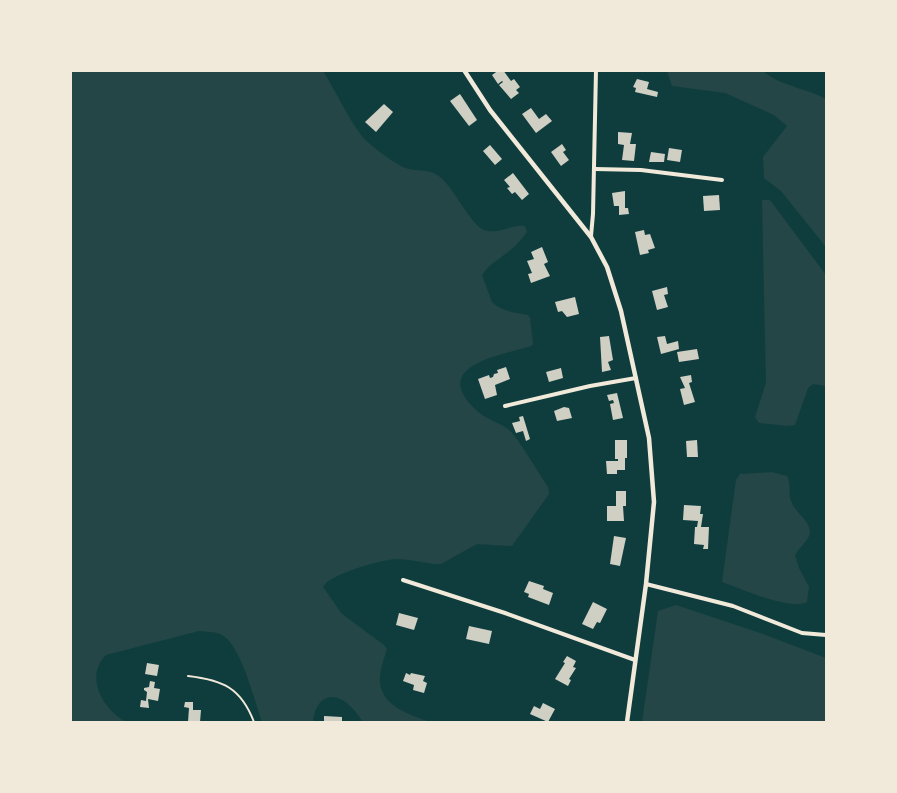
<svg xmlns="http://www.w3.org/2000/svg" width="897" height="793" viewBox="0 0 897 793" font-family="'Roboto Condensed',sans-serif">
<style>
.green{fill:#244646}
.building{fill:#cfcfc3}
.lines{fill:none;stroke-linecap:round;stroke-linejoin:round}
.service{stroke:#f1e9da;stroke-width:2}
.minor{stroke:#f1e9da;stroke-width:4}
.tertiary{stroke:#f1e9da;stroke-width:4.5}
</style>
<rect width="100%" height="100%" fill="#0f3d3e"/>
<g class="green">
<path d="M70,71H323C336,91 346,115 361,135C368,144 390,160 401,166C413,173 428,167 440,177C454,188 471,225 484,230C499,235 511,224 525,226L527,232C522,239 516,246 509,251C500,259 489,264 482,275L492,302C502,312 515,312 528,315L530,318L533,344L531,346C499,356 429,366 476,410C485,419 498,422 508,429C518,437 539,474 548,487L549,494L512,546L477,544L441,564H435C423,563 410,559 397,559C383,559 329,574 323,587L342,614L384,645L387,649C384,659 379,672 380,682C382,707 410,714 429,722H363C358,715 352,706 344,701C325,689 314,706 313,722H262C255,702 241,645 222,635C215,631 207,632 199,631L106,655C84,677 103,709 126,722H71Z"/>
<path d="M667,71H763C780,86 806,88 826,99V247L781,191L764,178L763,157L787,126L774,115L725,93L672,86Z"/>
<polygon points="762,200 770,200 826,275 826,386 813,384 808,388 795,425 787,426 759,423 755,417 766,383"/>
<path d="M772,472L787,476C792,485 787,495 792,503C796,514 814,523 809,536C806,543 799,548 795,555L799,568L809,587L807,602C790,611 742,589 722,582L736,480L740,474Z"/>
<polygon points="676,605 763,634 826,658 826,722 642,722 658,611"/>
</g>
<g class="building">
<polygon points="499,70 503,70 511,81 514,79 520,87 516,90 519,93 511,99 499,85 503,82 502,81 498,84 492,75"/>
<polygon points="637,79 649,82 647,89 658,92 657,97 635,92 636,88 633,87"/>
<polygon points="460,94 477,120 469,126 450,101"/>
<polygon points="384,104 393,112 376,132 365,122"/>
<polygon points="531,108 539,119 546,114 552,121 536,133 522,114"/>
<polygon points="618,132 632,133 630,144 636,144 634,161 622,160 624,145 618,144"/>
<polygon points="562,144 566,150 563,152 569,160 561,166 551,152"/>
<polygon points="490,145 502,159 495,165 483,151"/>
<polygon points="669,148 682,150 680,162 667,160"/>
<polygon points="651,152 665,154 664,162 649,162"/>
<polygon points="513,173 529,194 522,200 515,192 512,194 507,188 510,187 504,180"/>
<polygon points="625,191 625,208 628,208 629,214 619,215 619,206 614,206 612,193"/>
<polygon points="719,195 720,210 704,211 703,196"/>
<polygon points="644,230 645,235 650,234 655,248 648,250 649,253 640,255 635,232"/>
<polygon points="542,247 548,262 544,264 550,276 531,283 528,274 532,273 527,261 534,259 531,252"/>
<polygon points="667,287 668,294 664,295 668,307 657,310 652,291"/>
<polygon points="575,297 579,314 567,317 562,311 558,312 555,302"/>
<polygon points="609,336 613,360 608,362 611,370 602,372 600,337"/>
<polygon points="665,336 667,344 678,341 679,349 661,354 657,337"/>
<polygon points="697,349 699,359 679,362 677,352"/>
<polygon points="506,367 510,379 495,385 497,395 485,399 478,379 489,375 490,378 493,377 494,374 498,373 497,370"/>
<polygon points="561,368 563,378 549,382 546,372"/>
<polygon points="691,375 692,382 689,383 695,402 684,405 680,389 685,388 680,377"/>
<polygon points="617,393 623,418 613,420 610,404 614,403 613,400 609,401 607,395"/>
<polygon points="564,407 569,408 572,418 557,421 554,411"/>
<polygon points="523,416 530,439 526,441 523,431 516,433 512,423 520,421 519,417"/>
<polygon points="615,440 627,440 627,458 625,458 625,470 617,470 617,474 607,474 606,461 618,461 618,459 615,459"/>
<polygon points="697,440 698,457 687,457 686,441"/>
<polygon points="616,491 626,491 626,506 623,506 624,521 607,521 607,506 616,506"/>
<polygon points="684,505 701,506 700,514 703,514 701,527 709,527 708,549 703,549 704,545 694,544 695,527 697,527 698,521 683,520"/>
<polygon points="614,536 626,538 620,566 610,564"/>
<polygon points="529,581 544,586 543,589 553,593 549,605 528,597 529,594 524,592"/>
<polygon points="593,602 607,609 600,623 597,622 593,629 582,624"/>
<polygon points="399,613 418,618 414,630 396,625"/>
<polygon points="469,626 492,631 489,644 466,639"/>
<polygon points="567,656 576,661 573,667 576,668 569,679 571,680 568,686 555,679 565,663 563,662"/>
<polygon points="147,663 159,665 157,676 145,674"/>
<polygon points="406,673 410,675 411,673 425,676 423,681 427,683 424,693 413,690 414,685 403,681"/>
<polygon points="150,681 155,682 154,688 160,689 158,701 148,699 149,708 140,707 141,700 146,701 147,692 144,690 144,688 149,687"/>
<polygon points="185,702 193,702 193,710 201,710 200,722 188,722 189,708 184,707"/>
<polygon points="543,703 555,709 548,722 530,714 534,706 540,709"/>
<polygon points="324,716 342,717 342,722 324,722"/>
</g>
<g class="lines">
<path class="service" d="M188,676C223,680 241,688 254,722"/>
<g class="minor">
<polyline points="595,169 641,170 722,180"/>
<polyline points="591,236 593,214 596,70"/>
<polyline points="505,406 590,386 636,378"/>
<polyline points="403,580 505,613 635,660"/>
<polyline points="646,584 733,606 802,633 826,635"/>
</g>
<polyline class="tertiary" points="464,70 490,110 591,237 607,267 621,311 649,438 654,502 646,584 627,722"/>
</g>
<rect width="897" height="793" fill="none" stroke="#f1e9da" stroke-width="144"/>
</svg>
